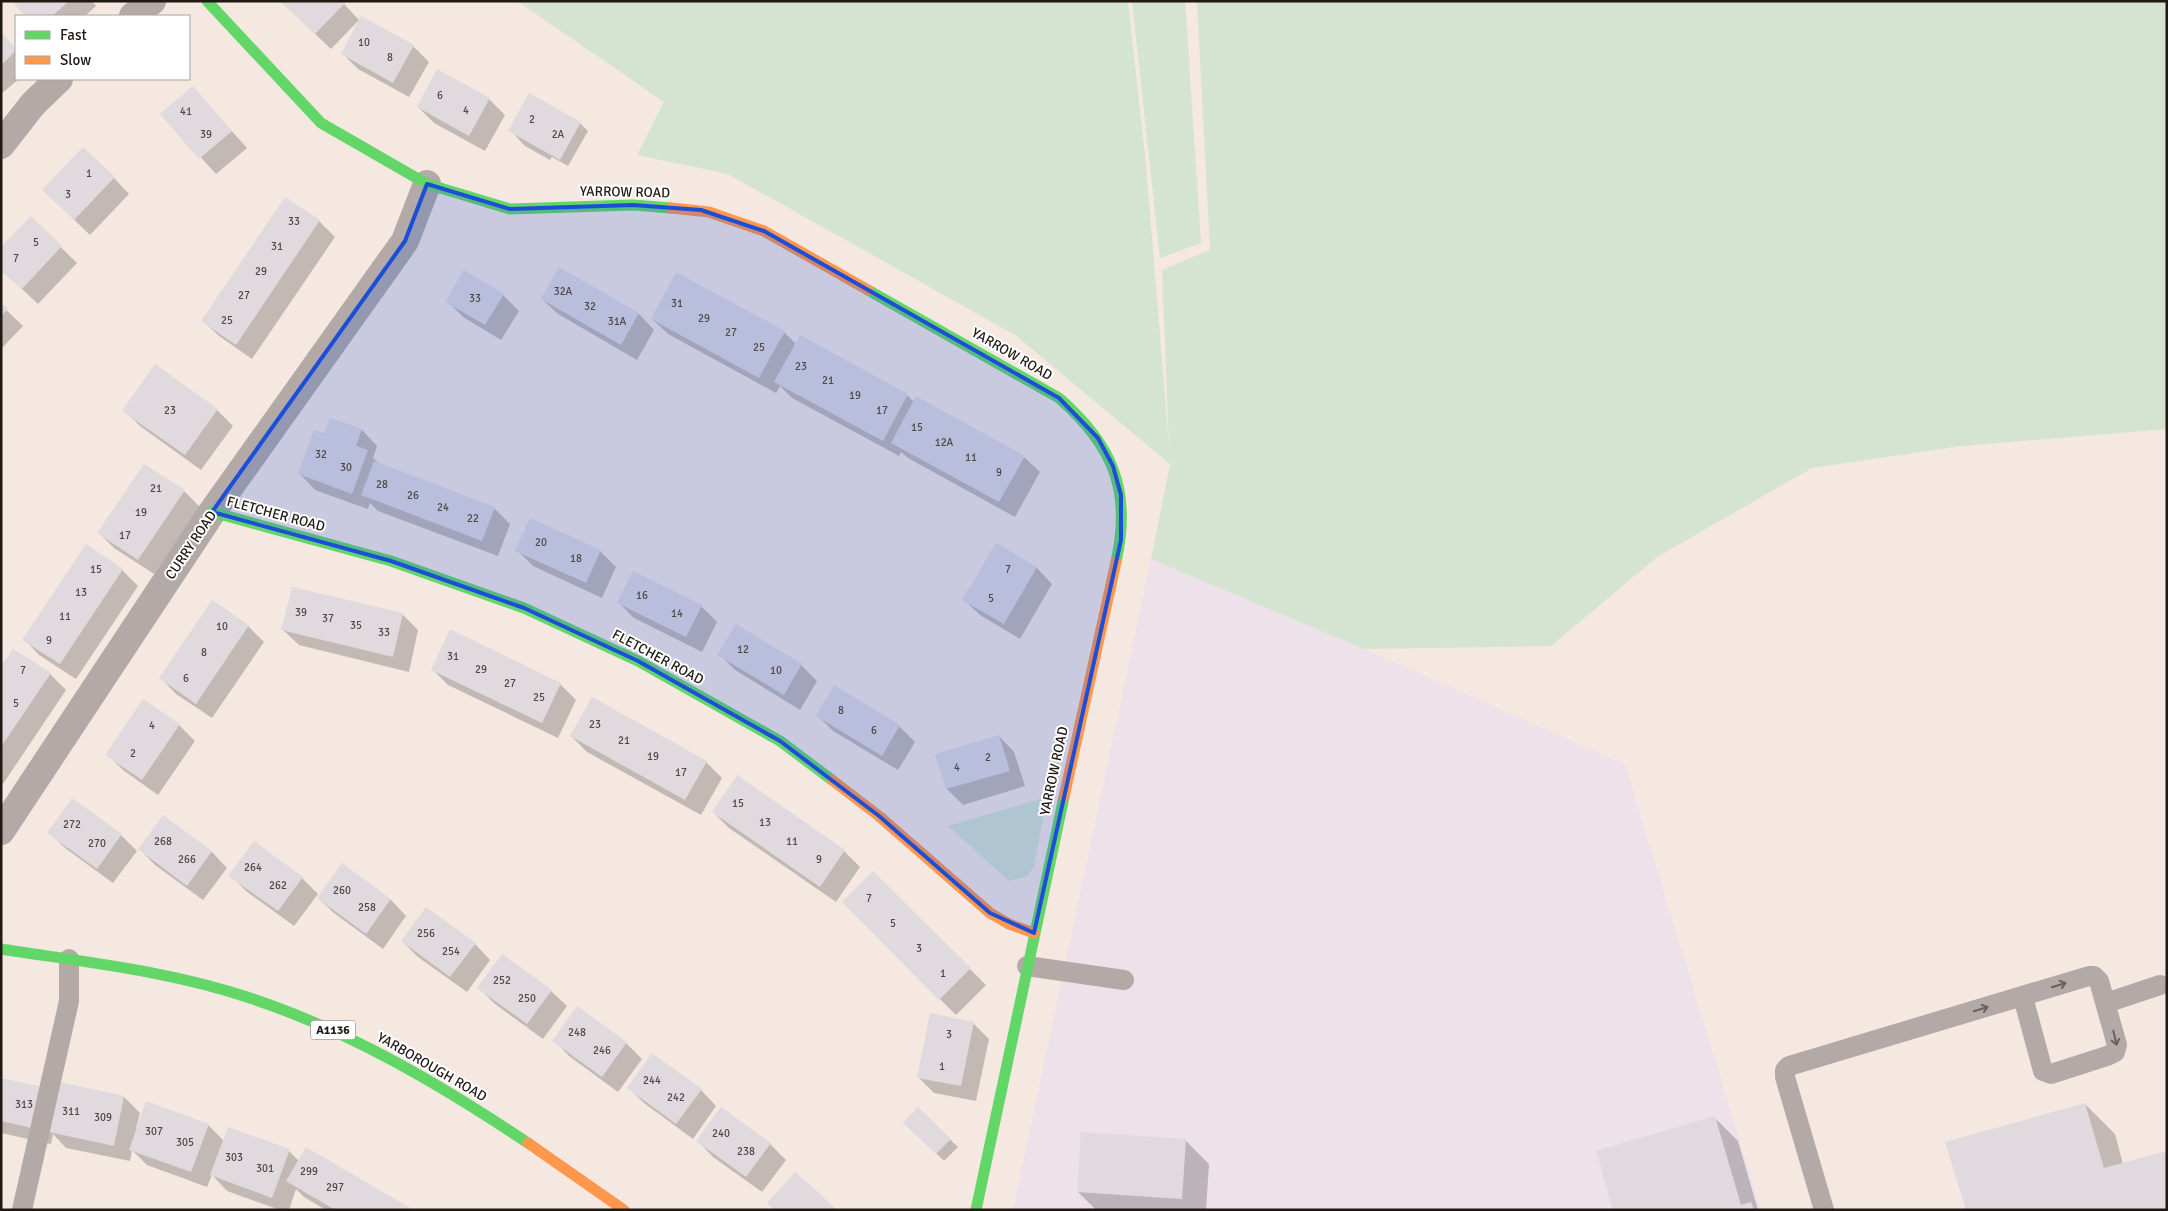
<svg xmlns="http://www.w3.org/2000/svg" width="2168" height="1211" viewBox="0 0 2168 1211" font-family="Signika,sans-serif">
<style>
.education{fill:#ede2ea}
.green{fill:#d4e4d1}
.shadow{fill:#0003}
.building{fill:#e0dadf}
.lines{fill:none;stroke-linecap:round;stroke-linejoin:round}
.lane{stroke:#b3aaa8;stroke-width:20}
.street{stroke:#b3aaa8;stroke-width:28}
.fast{stroke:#63d668;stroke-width:11}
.slow{stroke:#ff974d;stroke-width:11}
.oneway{stroke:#6a625e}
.marked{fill:#1d4ed8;fill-opacity:0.2;stroke:#1d4ed8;stroke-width:4;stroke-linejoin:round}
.labels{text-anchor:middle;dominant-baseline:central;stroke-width:4;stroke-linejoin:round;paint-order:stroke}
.number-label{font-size:11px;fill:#504947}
.shield{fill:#fff;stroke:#635e5a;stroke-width:1}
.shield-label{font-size:12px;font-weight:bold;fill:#201914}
.street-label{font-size:14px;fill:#201914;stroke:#fff}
</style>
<rect width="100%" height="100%" fill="#f4e8e1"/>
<polygon class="education" points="1151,559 1364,649 1625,765 1761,1210 1013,1210"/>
<g class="green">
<polygon points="517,1 1128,1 1146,165 1169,445 1162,270 1210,250 1197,1 2167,1 2167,429 1961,446 1812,468 1657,557 1551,646 1364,649 1151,559 1170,464 1015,335 728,174 637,155 664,102"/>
<polygon points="1132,1 1185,1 1201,243 1160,258"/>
<polygon points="1047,797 1034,866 1028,876 1009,881 948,826"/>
</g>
<g class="shadow">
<polygon points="13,1 92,1 96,6 85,16 27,16"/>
<polygon points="344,4 359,20 331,49 289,9"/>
<polygon points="1,33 16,49 16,79 19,79 1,94"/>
<polygon points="413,46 429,62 409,97 358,69 342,53"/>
<polygon points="193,88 247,148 216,174 162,115"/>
<polygon points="489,99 505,115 485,151 434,123 418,107"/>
<polygon points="580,123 588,131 568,166 552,157 550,160 525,146 510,130"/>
<polygon points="114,178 129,194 90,235 60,206"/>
<polygon points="285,198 319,221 335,237 252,359 219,336 203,321"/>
<polygon points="31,218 77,263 38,304 7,275"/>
<polygon points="559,269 639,314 654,330 637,360 558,314 542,299"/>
<polygon points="503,295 519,311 501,340 463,317 447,301"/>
<polygon points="1,305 23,326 1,349"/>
<polygon points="652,319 784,332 796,344 801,336 907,395 914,402 1024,457 1040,472 1015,517 908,458 901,452 899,456 792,398 780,386 776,393 668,334"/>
<polygon points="156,366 217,410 233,426 201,470 140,426 124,410"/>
<polygon points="330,419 362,430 377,446 373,458 380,464 494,508 510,524 498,556 378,511 370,503 368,509 315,490 300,474 325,435"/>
<polygon points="184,491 200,507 154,574 114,548 98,532"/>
<polygon points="997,544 1037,568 1052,584 1020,639 980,615 964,600"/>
<polygon points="86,546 122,570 138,586 76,679 39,655 24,639"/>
<polygon points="517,550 600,551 616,567 602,598 533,566"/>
<polygon points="618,602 701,606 717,622 702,652 634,618"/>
<polygon points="403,615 418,630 409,672 299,645 283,630"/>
<polygon points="248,626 264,642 212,718 176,694 161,678"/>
<polygon points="719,654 801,665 817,681 800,710 735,670"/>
<polygon points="1,669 50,674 66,690 3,784 1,782"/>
<polygon points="432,669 560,684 576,700 558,738 448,685"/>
<polygon points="817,715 899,726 915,742 898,770 833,731"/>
<polygon points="179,725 195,741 158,795 123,770 107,754"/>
<polygon points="571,736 706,762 722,778 701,815 587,752"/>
<polygon points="999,736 1014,752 1025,786 963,805 947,789 937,755"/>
<polygon points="737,777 844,851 860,867 836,902 729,828 713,812"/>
<polygon points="163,817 212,852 227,868 203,900 155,865 140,849"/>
<polygon points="49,832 121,835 137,851 113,883 65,848"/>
<polygon points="254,843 302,878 318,894 294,926 246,891 230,875"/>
<polygon points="342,865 391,900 406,916 383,949 334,913 318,898"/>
<polygon points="873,873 986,985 956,1015 843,902"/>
<polygon points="402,941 475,944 490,960 467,992 418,957"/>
<polygon points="479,988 551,991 567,1006 543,1039 495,1004"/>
<polygon points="973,1023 989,1039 976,1101 934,1093 918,1077"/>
<polygon points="554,1040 626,1043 642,1059 618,1092 569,1056"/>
<polygon points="1,1079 44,1088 61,1084 124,1097 140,1113 136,1128 208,1125 224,1141 289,1151 299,1161 410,1210 326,1210 304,1197 296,1189 289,1210 280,1210 227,1191 212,1175 207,1187 147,1165 132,1150 130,1161 66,1148 53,1134 51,1144 1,1133"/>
<polygon points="629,1088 701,1090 716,1106 693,1139 644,1103"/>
<polygon points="2085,1104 2115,1134 2123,1164 1967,1210"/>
<polygon points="918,1109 958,1147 944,1161 905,1123"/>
<polygon points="1715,1118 1738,1141 1758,1210 1614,1210"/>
<polygon points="1185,1140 1209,1164 1206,1210 1096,1210 1078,1192"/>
<polygon points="698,1141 770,1144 786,1160 762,1192 713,1157"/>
</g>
<g class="building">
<polygon points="12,1 69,1 52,16 25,16"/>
<polygon points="280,1 343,1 345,3 315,34"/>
<polygon points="361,16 414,45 393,83 341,54"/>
<polygon points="1,32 16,49 16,51 1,65"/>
<polygon points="437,69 490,98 469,136 417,107"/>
<polygon points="193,86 232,131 199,159 160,114"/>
<polygon points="529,93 581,122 560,160 508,131"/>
<polygon points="83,147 115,177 74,220 42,190"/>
<polygon points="285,197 320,220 236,345 201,321"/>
<polygon points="31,216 62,246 22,289 1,271 1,247"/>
<polygon points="559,267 639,313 621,345 541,299"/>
<polygon points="464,270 504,294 485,325 445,302"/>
<polygon points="676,272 785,331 759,378 651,319"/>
<polygon points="1,303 8,309 1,316"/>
<polygon points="800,335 908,394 883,441 774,382"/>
<polygon points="155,364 218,409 185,455 122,411"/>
<polygon points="916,396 1025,456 999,502 891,443"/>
<polygon points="330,418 362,429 356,446 368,450 352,494 298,474 314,430 324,433"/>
<polygon points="374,461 495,507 482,541 361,495"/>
<polygon points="144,464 185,490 138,560 97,533"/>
<polygon points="530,518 601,550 586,583 515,551"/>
<polygon points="996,543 1037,567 1004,624 962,600"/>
<polygon points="86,544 123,569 60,664 22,640"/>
<polygon points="633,571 702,605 686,637 617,603"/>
<polygon points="292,587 403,613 393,657 281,630"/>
<polygon points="212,600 249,625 196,704 159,678"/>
<polygon points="736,624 802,664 784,695 717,655"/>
<polygon points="450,629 561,683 542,723 431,670"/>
<polygon points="13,649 51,673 1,747 1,666"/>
<polygon points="834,685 900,725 882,756 816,716"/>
<polygon points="592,697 707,761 685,800 570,736"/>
<polygon points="143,699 180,724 142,780 105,755"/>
<polygon points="999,735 1010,771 946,789 935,754"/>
<polygon points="737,775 845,850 820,887 712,812"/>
<polygon points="72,798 122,834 97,869 47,833"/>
<polygon points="163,815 212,851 187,886 138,849"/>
<polygon points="254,841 303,877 278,911 228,876"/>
<polygon points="342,863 391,899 366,934 317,898"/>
<polygon points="873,871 971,968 939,1000 842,902"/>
<polygon points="426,907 476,943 450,977 401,941"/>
<polygon points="502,954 552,990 527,1024 477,988"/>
<polygon points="577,1006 627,1042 602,1077 552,1041"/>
<polygon points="930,1013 974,1022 961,1086 917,1078"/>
<polygon points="652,1053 702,1089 676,1124 627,1088"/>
<polygon points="1,1078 44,1087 36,1129 1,1121"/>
<polygon points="60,1082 124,1096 114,1146 49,1132"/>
<polygon points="146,1101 209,1124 191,1172 129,1150"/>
<polygon points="2085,1103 2104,1168 2167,1151 2167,1210 1966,1210 1945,1142"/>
<polygon points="721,1107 771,1143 746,1177 696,1141"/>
<polygon points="918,1107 951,1139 936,1154 903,1123"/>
<polygon points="1715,1116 1741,1205 1751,1202 1754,1210 1613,1210 1596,1151"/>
<polygon points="228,1127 290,1149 272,1198 210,1175"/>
<polygon points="1081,1132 1186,1139 1182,1199 1077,1192"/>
<polygon points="306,1147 332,1162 413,1210 335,1210 286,1181"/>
<polygon points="795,1172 818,1192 837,1210 774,1210 767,1203"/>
</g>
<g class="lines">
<g class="lane">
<polyline points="1027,966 1124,980"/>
<polyline points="2106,1003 2160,985"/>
<polyline points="22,1210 69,1001 69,959"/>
<polyline points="1824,1210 1785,1077 1785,1070 1789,1066 2089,976 2094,976 2099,981 2117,1045 2115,1052 2107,1056 2051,1074 2043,1071 2023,997"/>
</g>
<g class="street">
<polyline points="133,16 152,1"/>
<polyline points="1,145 33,104 59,79"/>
<polyline points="1,831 212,512 405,241 427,184"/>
</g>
<g class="fast">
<polyline points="207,1 321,123 427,184 510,209 633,205 671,208"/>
<path d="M868,290L1059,398C1113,445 1132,491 1116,562"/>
<polyline points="212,512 391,561 524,608 638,661 780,741 832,780"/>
<path d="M1,949C84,962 170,971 250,998C350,1031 441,1085 528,1143"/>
<polyline points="976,1210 1064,797"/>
</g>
<g class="slow">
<polyline points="671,208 709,212 764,231 868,290"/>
<polyline points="832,780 879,816 990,913 1009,924 1034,933"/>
<polyline points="1064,797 1116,562"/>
<polyline points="528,1143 624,1210"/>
</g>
</g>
<defs><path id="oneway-shaft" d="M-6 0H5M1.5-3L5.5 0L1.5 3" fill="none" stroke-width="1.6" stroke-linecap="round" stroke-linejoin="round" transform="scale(1.25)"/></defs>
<g class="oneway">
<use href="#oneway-shaft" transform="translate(2059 985) rotate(-17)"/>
<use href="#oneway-shaft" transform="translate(1981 1009) rotate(-17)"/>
<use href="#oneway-shaft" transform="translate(2115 1038) rotate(77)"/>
</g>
<path class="marked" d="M427,184L510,209L633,205L701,210L764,231L1059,398L1098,438L1113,466L1121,495V540L1034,933L990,913L879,816L780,741L638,661L524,608L391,561L212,512L405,241Z"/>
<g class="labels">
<g class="number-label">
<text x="364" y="42">10</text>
<text x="390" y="57">8</text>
<text x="440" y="95">6</text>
<text x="466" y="110">4</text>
<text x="186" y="111">41</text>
<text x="532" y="119">2</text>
<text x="206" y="134">39</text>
<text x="558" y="134">2A</text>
<text x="89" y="173">1</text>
<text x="68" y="194">3</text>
<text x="294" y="221">33</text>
<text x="36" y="242">5</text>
<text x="277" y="246">31</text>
<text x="16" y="258">7</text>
<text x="261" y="271">29</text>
<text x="563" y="291">32A</text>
<text x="244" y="295">27</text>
<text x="475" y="298">33</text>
<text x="677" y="303">31</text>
<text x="590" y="306">32</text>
<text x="704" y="318">29</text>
<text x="227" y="320">25</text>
<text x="617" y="321">31A</text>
<text x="731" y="332">27</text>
<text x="759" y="347">25</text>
<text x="801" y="366">23</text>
<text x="828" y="380">21</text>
<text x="855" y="395">19</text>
<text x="170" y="410">23</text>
<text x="882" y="410">17</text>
<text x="917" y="427">15</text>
<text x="944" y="442">12A</text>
<text x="321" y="454">32</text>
<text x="971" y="457">11</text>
<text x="346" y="467">30</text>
<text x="999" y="472">9</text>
<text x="382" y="484">28</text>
<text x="156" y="488">21</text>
<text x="413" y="495">26</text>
<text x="443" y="507">24</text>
<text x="141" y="512">19</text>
<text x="473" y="518">22</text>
<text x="125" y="535">17</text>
<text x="541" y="542">20</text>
<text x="576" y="558">18</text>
<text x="96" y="569">15</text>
<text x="1008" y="569">7</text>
<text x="81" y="592">13</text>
<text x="642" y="595">16</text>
<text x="991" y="598">5</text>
<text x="301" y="612">39</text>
<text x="677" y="613">14</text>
<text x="65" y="616">11</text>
<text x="328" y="618">37</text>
<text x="356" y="625">35</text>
<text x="222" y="626">10</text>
<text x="384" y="632">33</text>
<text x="49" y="640">9</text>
<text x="743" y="649">12</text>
<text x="204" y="652">8</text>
<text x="453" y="656">31</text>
<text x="481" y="669">29</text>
<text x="23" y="670">7</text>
<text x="776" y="670">10</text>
<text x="186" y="678">6</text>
<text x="510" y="683">27</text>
<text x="539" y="697">25</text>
<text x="16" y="703">5</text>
<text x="841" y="710">8</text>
<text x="595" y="724">23</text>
<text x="152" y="725">4</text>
<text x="874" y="730">6</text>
<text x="624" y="740">21</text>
<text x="133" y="753">2</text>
<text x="653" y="756">19</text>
<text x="988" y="757">2</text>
<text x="957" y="767">4</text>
<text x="681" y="772">17</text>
<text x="738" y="803">15</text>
<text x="765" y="822">13</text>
<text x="72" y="824">272</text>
<text x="163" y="841">268</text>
<text x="792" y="841">11</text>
<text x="97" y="843">270</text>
<text x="187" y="859">266</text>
<text x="819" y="859">9</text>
<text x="253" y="867">264</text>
<text x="278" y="885">262</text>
<text x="342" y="890">260</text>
<text x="869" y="898">7</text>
<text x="367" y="907">258</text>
<text x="893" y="923">5</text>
<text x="426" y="933">256</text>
<text x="919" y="948">3</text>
<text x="451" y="951">254</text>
<text x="943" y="973">1</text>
<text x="502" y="980">252</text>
<text x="527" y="998">250</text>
<text x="577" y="1032">248</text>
<text x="949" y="1034">3</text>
<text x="602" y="1050">246</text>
<text x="942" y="1066">1</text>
<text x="652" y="1080">244</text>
<text x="676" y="1097">242</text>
<text x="24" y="1104">313</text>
<text x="71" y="1111">311</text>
<text x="103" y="1117">309</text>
<text x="154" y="1131">307</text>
<text x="721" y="1133">240</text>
<text x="185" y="1142">305</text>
<text x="746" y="1151">238</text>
<text x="234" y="1157">303</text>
<text x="265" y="1168">301</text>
<text x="309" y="1171">299</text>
<text x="335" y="1187">297</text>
</g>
<rect class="shield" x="310.5" y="1020.5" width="45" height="19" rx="4"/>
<g class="shield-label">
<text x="333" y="1030">A1136</text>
</g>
<g class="street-label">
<text transform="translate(625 192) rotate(1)">YARROW ROAD</text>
<text transform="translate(1012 354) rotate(30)">YARROW ROAD</text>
<text transform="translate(276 514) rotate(15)">FLETCHER ROAD</text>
<text transform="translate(191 545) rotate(-56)">CURRY ROAD</text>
<text transform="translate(658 657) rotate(28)">FLETCHER ROAD</text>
<text transform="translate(1054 771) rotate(-78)">YARROW ROAD</text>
<text transform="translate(432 1067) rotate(30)">YARBOROUGH ROAD</text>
</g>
</g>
<rect width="2168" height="1211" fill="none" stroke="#201914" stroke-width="5"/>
<rect x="15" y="15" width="175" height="65" fill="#ffffff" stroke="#a6a3a1"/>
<rect x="25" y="31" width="25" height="8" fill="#63d668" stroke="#a6a3a1"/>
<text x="60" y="40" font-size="15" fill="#201914">Fast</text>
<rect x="25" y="56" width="25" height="8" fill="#ff974d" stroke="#a6a3a1"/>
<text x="60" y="65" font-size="15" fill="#201914">Slow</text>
</svg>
